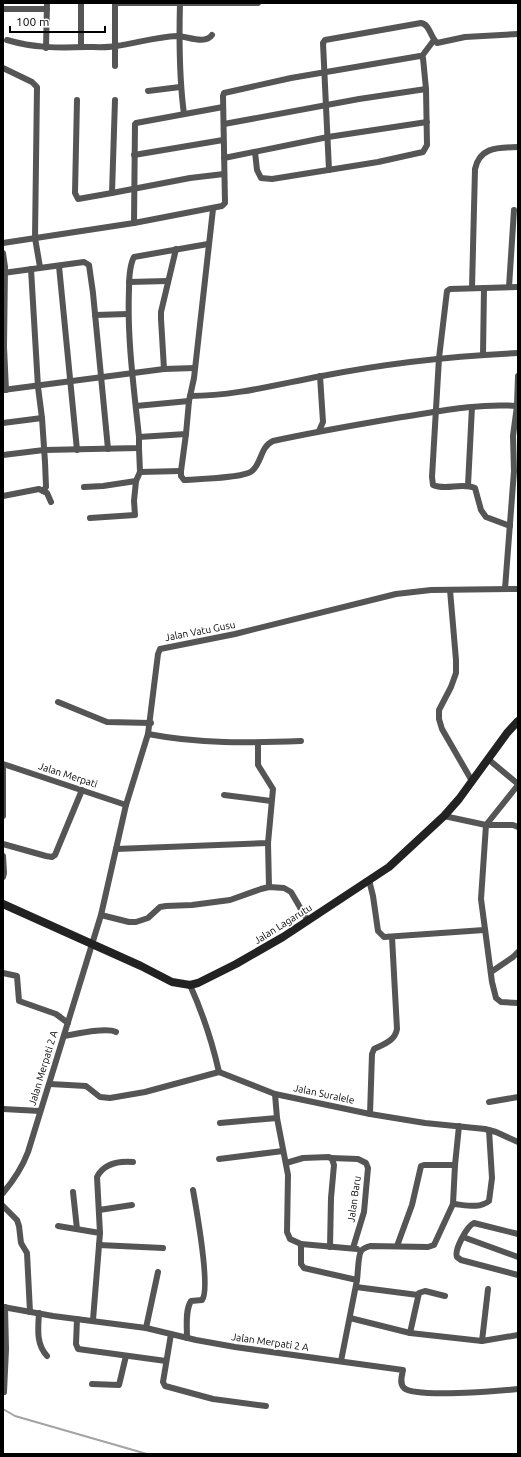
<svg xmlns="http://www.w3.org/2000/svg" width="521" height="1457" viewBox="0 0 521 1457" font-family="Ubuntu,sans-serif">
<style>
.lines{fill:none;stroke-linecap:round;stroke-linejoin:round}
.stream{stroke:#a3a3a3;stroke-width:2}
.street{stroke:#555;stroke-width:6}
.secondary{stroke:#222;stroke-width:8}
.labels{text-anchor:middle;dominant-baseline:central;stroke-width:3.5;stroke-linejoin:round;paint-order:stroke}
.street-label{font-size:10px;fill:#000;stroke:#fff}
</style>
<rect width="100%" height="100%" fill="#fff"/>
<g class="lines">
<polyline class="stream" points="3,1409 15,1416 147,1454"/>
<g class="street">
<polyline points="81,3 81,47"/>
<polyline points="115,3 258,3"/>
<polyline points="115,3 115,66"/>
<path d="M180,3C179,40 179,77 184,114"/>
<polyline points="3,9 47,9"/>
<path d="M7,40C34,48 57,48 86,47C96,47 107,48 116,46C137,43 156,37 177,36C187,36 205,45 212,35"/>
<polyline points="46,48 47,3"/>
<polyline points="422,56 434,40"/>
<polyline points="3,68 32,82 37,87 35,238 40,267"/>
<polyline points="148,91 180,87"/>
<polyline points="77,100 75,193 78,199 112,193 115,100"/>
<polyline points="224,124 359,99 426,89"/>
<polyline points="134,155 223,140"/>
<polyline points="224,158 328,137 427,122"/>
<path d="M329,170L323,43L325,40L421,23C430,24 430,37 437,43L465,37L518,34"/>
<polyline points="112,193 190,178 224,174"/>
<polyline points="134,223 135,124 136,123 223,107"/>
<polyline points="3,243 134,223 222,206 225,203 223,96 224,93 291,78 420,56 423,58 426,89 427,145 423,152 378,162 272,179 261,178 257,170 255,152"/>
<polyline points="3,253 5,267 4,347 6,390"/>
<polyline points="59,266 77,450"/>
<polyline points="31,269 38,387 42,418 45,462 46,487 43,491"/>
<polyline points="3,273 84,262 89,265 93,293 108,449"/>
<polyline points="129,282 168,281"/>
<polyline points="509,287 514,210"/>
<path d="M472,288L475,169C480,146 499,148 518,147"/>
<polyline points="95,315 128,314"/>
<polyline points="483,355 484,288"/>
<polyline points="164,369 161,319 161,312 176,249"/>
<polyline points="3,390 164,369 195,368"/>
<path d="M190,396C235,396 279,384 322,376C387,363 452,356 518,353"/>
<polyline points="136,406 189,401"/>
<polyline points="3,423 42,418"/>
<polyline points="319,431 323,422 320,376"/>
<path d="M186,434L181,471V476L184,480C196,479 244,478 252,471C262,463 260,447 273,441C314,432 355,425 396,418C436,412 476,403 517,406L518,376"/>
<polyline points="139,437 186,434 189,401 194,378 213,209"/>
<path d="M3,455L44,450L139,448V437C134,389 127,339 129,290C129,280 129,266 134,257L208,244"/>
<polyline points="140,472 181,471"/>
<polyline points="468,485 472,407"/>
<polyline points="84,487 103,486 136,481 140,472 139,448"/>
<polyline points="3,496 39,489 47,493 51,502"/>
<polyline points="90,518 135,515 134,501 136,481"/>
<path d="M510,526L486,517L481,510L475,488C461,482 446,491 433,485L432,477L439,358L447,291L450,289L518,287"/>
<polyline points="505,589 514,471 513,436 517,406"/>
<polyline points="450,590 456,660 456,673 451,687 439,710 439,719 442,729 472,781"/>
<polyline points="58,702 107,722 151,723"/>
<path d="M148,734C200,744 248,743 301,741"/>
<polyline points="488,759 518,784"/>
<polyline points="3,764 126,805"/>
<polyline points="3,765 3,816"/>
<polyline points="518,785 486,825 481,899 492,982 496,998 501,1002 518,1003"/>
<polyline points="224,795 271,801"/>
<polyline points="444,816 486,825 513,825 518,827"/>
<polyline points="268,843 269,887"/>
<polyline points="3,844 46,856 52,857 55,855 82,790"/>
<polyline points="116,849 268,843 273,789 258,765 258,743"/>
<polyline points="3,856 4,873 3,877"/>
<polyline points="369,880 373,896 378,931 384,937 484,930"/>
<polyline points="101,915 129,922 136,922 148,918 160,907 166,906 192,905 230,900 261,889 269,887 284,888 291,892 308,921"/>
<polyline points="491,972 513,957 518,952"/>
<polyline points="3,973 17,976 19,1001 56,1014 68,1023"/>
<path d="M190,985C203,1014 212,1041 219,1072"/>
<path d="M64,1036C76,1034 106,1027 116,1032"/>
<polyline points="219,1072 275,1094 370,1114 425,1123 485,1129 496,1132 518,1142"/>
<polyline points="50,1084 86,1086 100,1097 110,1098 145,1092 219,1072"/>
<polyline points="275,1094 277,1118 288,1175 287,1232 290,1239 301,1244 301,1264 304,1268 357,1280 341,1361"/>
<polyline points="489,1102 518,1097"/>
<polyline points="3,1109 40,1111"/>
<path d="M370,1114L372,1054L374,1049C384,1044 395,1041 397,1029L392,937"/>
<polyline points="220,1123 277,1118"/>
<polyline points="331,1158 358,1159 366,1163 368,1168 364,1212 353,1248"/>
<polyline points="219,1159 283,1151"/>
<polyline points="286,1163 303,1158 329,1157 332,1159 334,1165 331,1198 330,1247"/>
<polyline points="73,1192 77,1229"/>
<path d="M3,1193C14,1180 22,1168 28,1152L101,915L126,805L148,734L158,654L160,649L235,634L396,594L431,590L518,589"/>
<path d="M453,1204C466,1205 479,1209 489,1201L492,1178L489,1130"/>
<polyline points="3,1206 17,1220 19,1226 21,1243 27,1253 30,1312"/>
<polyline points="99,1210 132,1205"/>
<polyline points="58,1226 100,1233 93,1320"/>
<path d="M100,1233L97,1177C104,1163 119,1161 133,1162"/>
<path d="M518,1234L474,1223C467,1226 454,1250 457,1257L461,1260L518,1275"/>
<polyline points="463,1237 518,1257"/>
<polyline points="301,1244 357,1249"/>
<polyline points="99,1245 163,1248"/>
<polyline points="397,1246 412,1205 421,1166 424,1165 455,1165"/>
<path d="M357,1280C358,1273 358,1256 361,1251C363,1248 367,1247 370,1246L428,1247L434,1245L453,1204L455,1165L459,1126"/>
<polyline points="356,1287 418,1295"/>
<path d="M3,1307L53,1316L146,1328L196,1340L235,1347L403,1370C402,1376 399,1383 404,1388C415,1398 500,1391 518,1389"/>
<path d="M39,1313C38,1329 36,1344 47,1356"/>
<polyline points="350,1318 410,1333 482,1341 518,1335"/>
<polyline points="77,1319 76,1344 78,1349 166,1361"/>
<polyline points="146,1328 158,1272"/>
<polyline points="410,1333 419,1293 425,1291 445,1296"/>
<polyline points="171,1334 163,1382 165,1386 213,1399 266,1406"/>
<path d="M187,1338C187,1327 185,1310 191,1301L202,1300C211,1289 196,1207 193,1190"/>
<polyline points="482,1341 488,1289"/>
<polyline points="92,1384 119,1385 126,1356"/>
<polyline points="4,1392 6,1349 5,1307"/>
</g>
<polyline class="secondary" points="3,904 141,966 172,982 190,985 198,983 236,964 283,937 389,867 444,816 459,799 507,733 518,721"/>
</g>
<g class="labels">
<g class="street-label">
<text transform="translate(200 631) rotate(-11)">Jalan Vatu Gusu</text>
<text transform="translate(68 775) rotate(18)">Jalan Merpati</text>
<text transform="translate(283 924) rotate(-32)">Jalan Lagarutu</text>
<text transform="translate(43 1068) rotate(-73)">Jalan Merpati 2 A</text>
<text transform="translate(324 1094) rotate(12)">Jalan Suralele</text>
<text transform="translate(354 1199) rotate(-82)">Jalan Baru</text>
<text transform="translate(270 1342) rotate(8)">Jalan Merpati 2 A</text>
</g>
</g>
<rect width="521" height="1457" fill="none" stroke="#000000" stroke-width="8"/>
<path d="M10 26v6h95v-6" fill="none" stroke="#000000" stroke-width="2"/>
<text x="16" y="26" font-size="12" fill="#000000" stroke="#ffffff" stroke-width="3" paint-order="stroke">100 m</text>
</svg>
